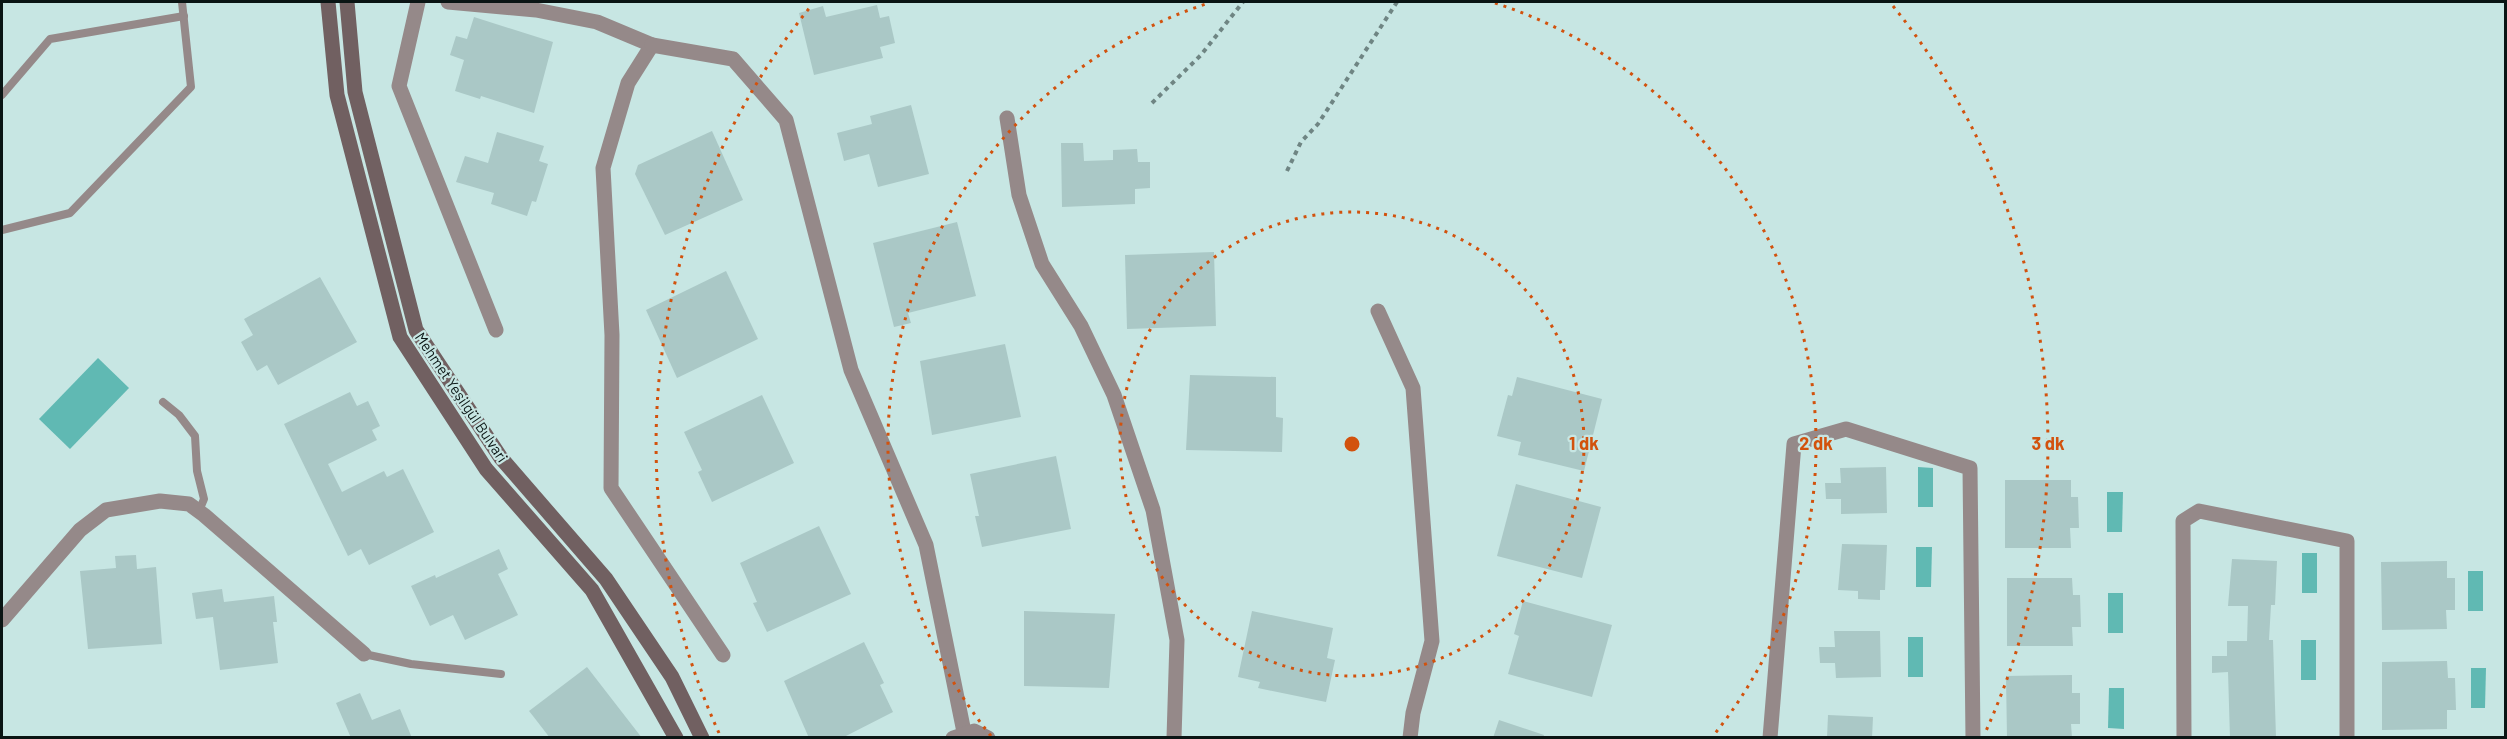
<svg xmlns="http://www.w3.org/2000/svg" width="2507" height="739" viewBox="0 0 2507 739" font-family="Barlow,sans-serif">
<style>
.water{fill:#60b9b3}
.building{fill:#aac8c6}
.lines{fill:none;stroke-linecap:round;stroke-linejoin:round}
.path{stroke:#6f8583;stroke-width:4;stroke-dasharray:4.5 4.5;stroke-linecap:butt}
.service{stroke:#958989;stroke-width:8}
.minor{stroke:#958989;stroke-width:15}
.tertiary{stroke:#958989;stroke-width:15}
.secondary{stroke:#716061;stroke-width:15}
.ring{fill:none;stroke:#d2520d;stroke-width:3;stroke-dasharray:3 6}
.labels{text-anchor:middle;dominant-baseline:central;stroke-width:4.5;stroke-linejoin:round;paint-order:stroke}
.street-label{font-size:15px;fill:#0a1514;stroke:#c7e6e3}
.centre{fill:#d2520d;stroke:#c7e6e3;stroke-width:3}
.ring-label{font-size:18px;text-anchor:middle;font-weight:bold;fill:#d2520d;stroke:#c7e6e3;stroke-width:4.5;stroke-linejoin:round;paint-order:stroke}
</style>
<rect width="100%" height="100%" fill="#c7e6e3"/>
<g class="water">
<polygon points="98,358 129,388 70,449 39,419"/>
<polygon points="1918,467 1933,468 1933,507 1918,507"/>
<polygon points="2107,492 2123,492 2122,532 2107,532"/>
<polygon points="1916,547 1932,547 1931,587 1916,587"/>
<rect x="2302" y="553" width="15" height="40"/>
<rect x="2468" y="571" width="15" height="40"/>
<rect x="2108" y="593" width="15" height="40"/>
<rect x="1908" y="637" width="15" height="40"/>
<rect x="2301" y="640" width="15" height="40"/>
<polygon points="2471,668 2486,668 2485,708 2471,708"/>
<polygon points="2109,688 2124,688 2124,729 2108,728"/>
</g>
<g class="building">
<polygon points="877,5 880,18 889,16 895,43 880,47 883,58 814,75 799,13 823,6 826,17"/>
<polygon points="474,17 553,42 534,113 481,96 480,99 455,91 464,60 450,55 456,36 467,39"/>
<polygon points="911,105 929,174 878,187 869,154 844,161 837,133 872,124 870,116"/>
<polygon points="712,131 743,200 665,235 635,174 638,165"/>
<polygon points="497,132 544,146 539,161 548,164 536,202 532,201 527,216 491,204 494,193 456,182 465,156 488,163"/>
<polygon points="1061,143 1083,143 1084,161 1113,160 1113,150 1137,149 1138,162 1150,162 1150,188 1135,189 1135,204 1062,207"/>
<polygon points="957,222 976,296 908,313 911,323 894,327 873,243"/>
<polygon points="1214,252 1216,326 1127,329 1125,255"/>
<polygon points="726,271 758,339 677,378 646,310"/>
<polygon points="320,277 357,342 278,385 267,365 257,371 241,342 253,335 244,319"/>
<polygon points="1005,344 1021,417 932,435 920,361"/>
<polygon points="1190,375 1276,377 1276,417 1283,418 1282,452 1186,450"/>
<polygon points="1517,377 1602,399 1584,471 1518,455 1521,442 1497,436 1508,395 1512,396"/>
<polygon points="350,392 357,406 368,401 380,426 372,430 377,440 328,464 342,492 384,471 387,477 403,469 434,532 369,565 361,549 348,556 284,424"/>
<polygon points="762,395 794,463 712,502 698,472 702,470 684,432"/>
<polygon points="1056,456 1071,529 982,547 975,516 979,516 970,474"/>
<polygon points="1886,467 1887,513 1841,514 1841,499 1826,499 1825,483 1841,483 1840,468"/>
<polygon points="2005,480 2071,480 2071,497 2078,497 2079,528 2070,528 2071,548 2005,548"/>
<polygon points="1516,484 1601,507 1582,578 1497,556"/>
<polygon points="819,526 851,594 767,632 753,603 757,602 740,563"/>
<polygon points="1842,544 1887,545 1885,590 1880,590 1880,600 1858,599 1858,591 1838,590"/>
<polygon points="499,549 508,569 498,574 518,615 465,640 453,615 430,626 411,586 435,575 436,578"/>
<polygon points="136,555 137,569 156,567 162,644 88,649 80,571 116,568 115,556"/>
<polygon points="2232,559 2277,561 2275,605 2271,605 2269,640 2273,640 2276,738 2230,738 2228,672 2212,673 2212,656 2227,656 2227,641 2247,641 2248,606 2228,606"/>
<polygon points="2447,561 2447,578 2455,578 2455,610 2446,610 2447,629 2382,630 2381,562"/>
<polygon points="2007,578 2072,578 2073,595 2080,595 2081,627 2072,627 2073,646 2007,646"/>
<polygon points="222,589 224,602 274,596 277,622 273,622 278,663 220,670 213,617 196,619 192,593"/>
<polygon points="1523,601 1612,625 1592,697 1508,674 1519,636 1514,634"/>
<polygon points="1024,611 1115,614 1109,688 1024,686"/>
<polygon points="1252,611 1333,628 1327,658 1335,660 1326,702 1258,688 1260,682 1238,677"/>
<polygon points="1834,631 1880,631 1881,677 1836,678 1835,663 1820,663 1819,647 1835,647"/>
<polygon points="864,642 884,683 880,685 893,712 842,738 809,738 784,681"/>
<polygon points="2447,661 2448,678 2455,678 2456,710 2447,710 2447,729 2382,730 2382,662"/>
<polygon points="587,667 642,738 550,738 533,716 529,711"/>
<polygon points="2072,675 2072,693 2080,693 2080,724 2071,724 2072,738 2007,738 2006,676"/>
<polygon points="360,693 372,720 400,709 412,738 351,738 336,703"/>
<polygon points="1828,715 1873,717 1872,738 1827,738"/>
<polygon points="1499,720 1544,735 1543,738 1493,738"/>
</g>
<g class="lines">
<g class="path">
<polyline points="1152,103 1201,55 1243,2"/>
<polyline points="1287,171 1301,142 1318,124 1397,2"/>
</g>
<g class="service">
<polyline points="2,95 50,39 184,16"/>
<polyline points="2,230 70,213 191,87 182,2"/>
<polyline points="163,402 179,415 195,436 197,471 204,499 199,511"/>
<polyline points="364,654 411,664 501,674"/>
</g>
<g class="minor">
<polyline points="418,2 399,86 496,330"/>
<polyline points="448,2 536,10 597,22 652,45 628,83 603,168 612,335 611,488 723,655"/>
<polyline points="652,45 733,59 786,120 851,370 926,545 964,732"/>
<polyline points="1007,118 1019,195 1042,264 1081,326 1114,395 1153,510 1177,640 1174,738"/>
<polyline points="1378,311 1413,388 1432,641 1413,713 1410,738"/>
<polyline points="2,620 80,530 106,510 160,501 189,504 204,515 364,654"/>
<polyline points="1770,738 1794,444 1846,429 1970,468 1973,738"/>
<polyline points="2184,738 2183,521 2199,511 2347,541 2347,738"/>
</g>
<polyline class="tertiary" points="953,738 974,731 988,738"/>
<g class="secondary">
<polyline points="328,2 337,95 400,337 486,469 592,590 676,738"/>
<polyline points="347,2 355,92 416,330 501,458 606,579 672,677 702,738"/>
</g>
</g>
<g class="ring">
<circle cx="1352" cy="444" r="232"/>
<path d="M991 736A464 464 0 0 1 1209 3M1495 3A464 464 0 0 1 1713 736"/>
<path d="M719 733A696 696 0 0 1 811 6M1893 6A696 696 0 0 1 1985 733"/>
</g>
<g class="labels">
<g class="street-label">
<text transform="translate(462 397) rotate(56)">Mehmet Yeşilgül Bulvari</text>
</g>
</g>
<circle cx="1352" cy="444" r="9" class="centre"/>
<g class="ring-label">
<text x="1584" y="450">1 dk</text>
<text x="1816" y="450">2 dk</text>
<text x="2048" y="450">3 dk</text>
</g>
<rect width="2507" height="739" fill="none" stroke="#0a1514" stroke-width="6"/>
</svg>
